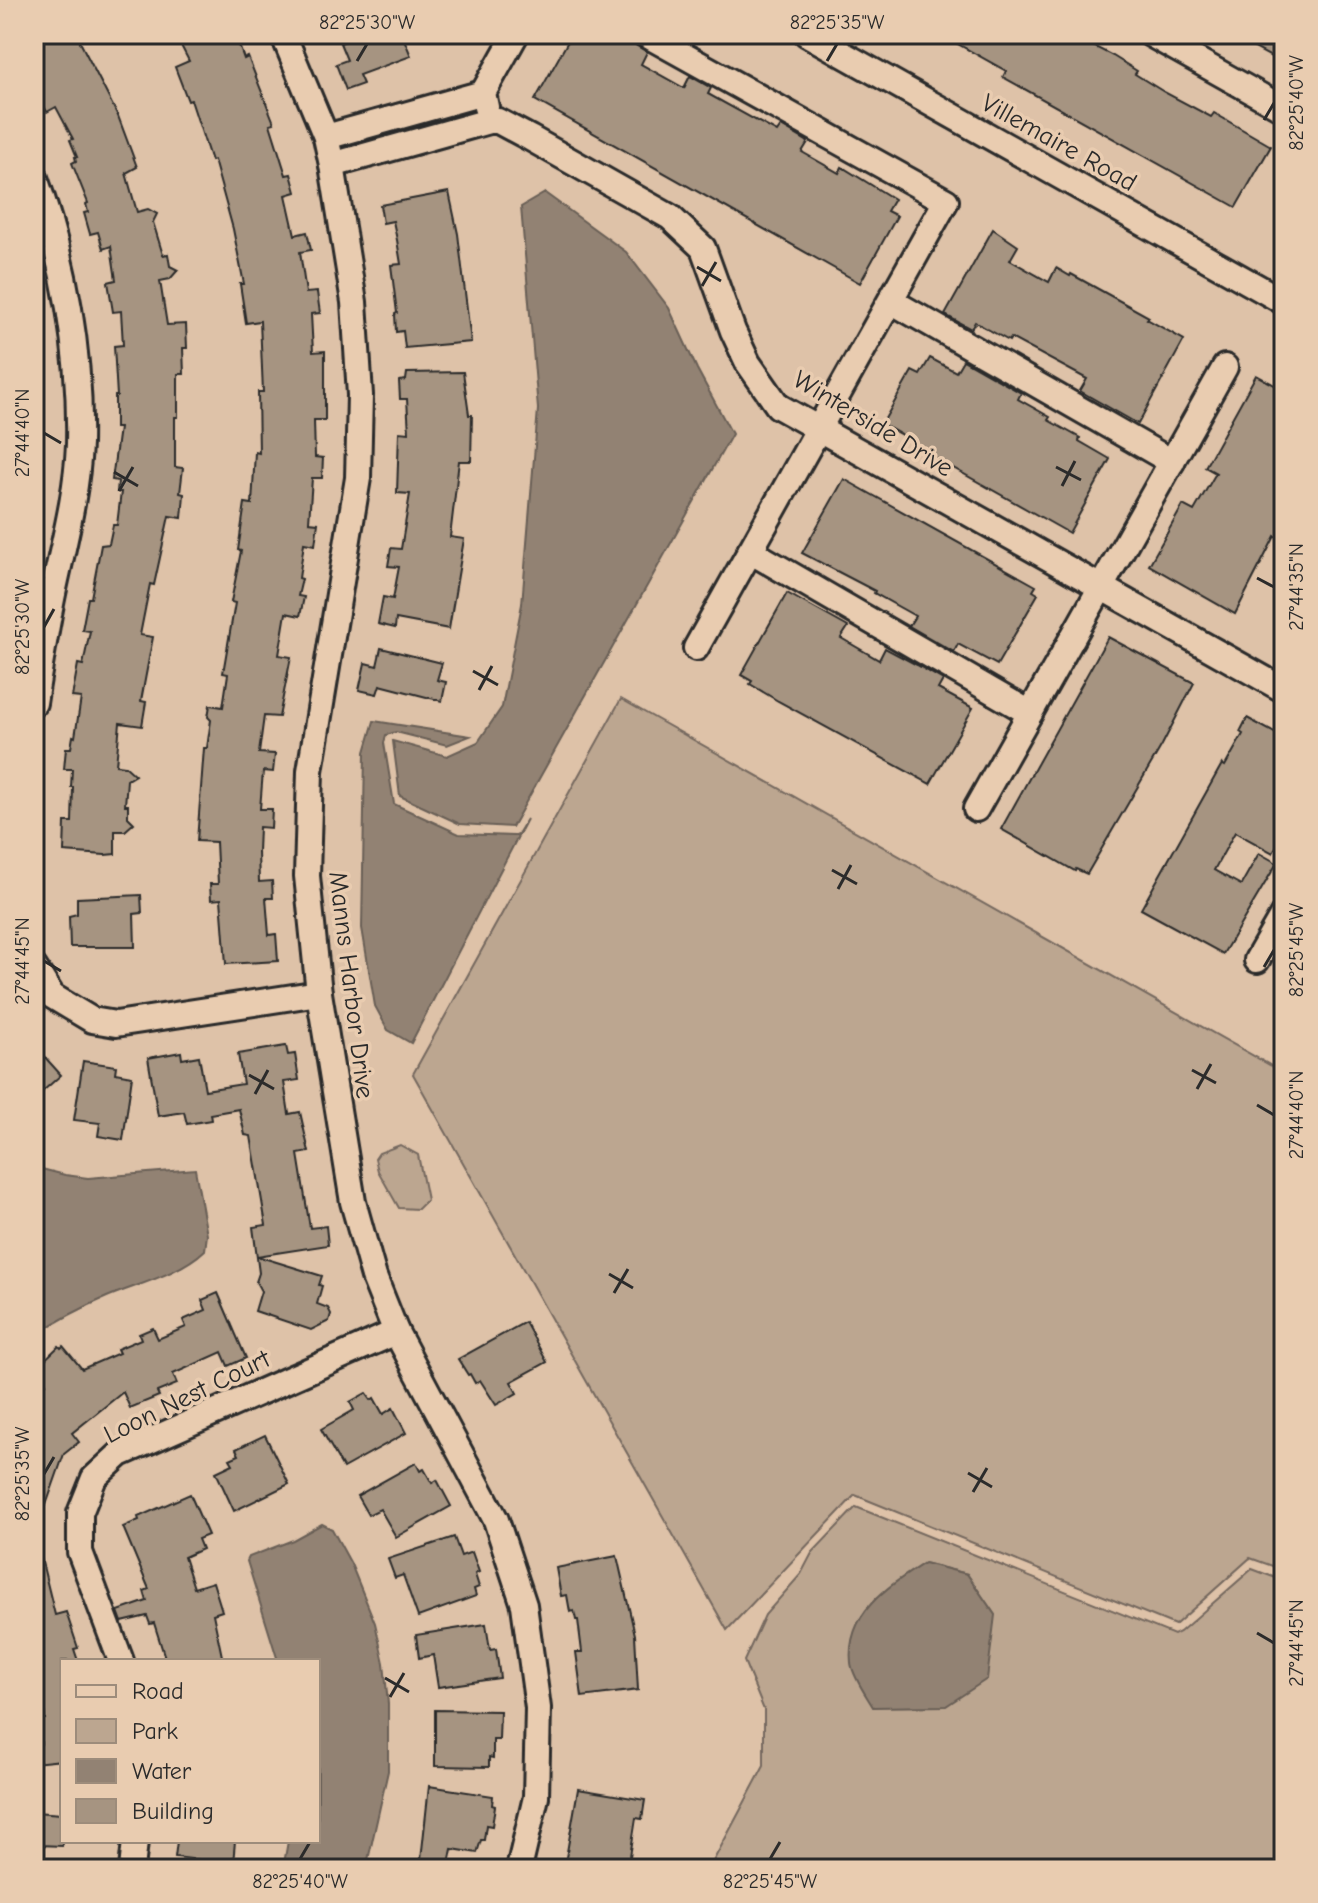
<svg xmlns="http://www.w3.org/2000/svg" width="1318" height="1903" viewBox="0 0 1318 1903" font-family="'Comic Neue',sans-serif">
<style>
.green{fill:#bca690;stroke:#74685e;stroke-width:2;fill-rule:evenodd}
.water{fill:#928273;stroke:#695f56;stroke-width:2}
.building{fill:#a69481;stroke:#2b2b2b;stroke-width:2}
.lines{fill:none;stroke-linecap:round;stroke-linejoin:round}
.minor-casing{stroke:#2b2b2b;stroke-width:30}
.minor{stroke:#e9ccb0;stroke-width:24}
.ticks{fill:none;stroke:#2b2b2b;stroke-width:3}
.labels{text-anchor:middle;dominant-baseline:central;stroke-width:7;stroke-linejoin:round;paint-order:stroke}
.street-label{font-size:26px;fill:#2b2b2b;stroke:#e9ccb0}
.neatline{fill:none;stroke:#2b2b2b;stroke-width:3}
.ticks-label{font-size:20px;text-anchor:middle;fill:#2b2b2b}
</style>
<rect width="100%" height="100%" fill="#dec2a8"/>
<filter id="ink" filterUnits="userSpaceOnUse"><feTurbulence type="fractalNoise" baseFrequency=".0125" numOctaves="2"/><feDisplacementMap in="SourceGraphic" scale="16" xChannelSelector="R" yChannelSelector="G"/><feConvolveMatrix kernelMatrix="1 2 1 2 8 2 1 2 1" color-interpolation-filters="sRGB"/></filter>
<g filter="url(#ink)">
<g class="green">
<polygon points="621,699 1284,1073 1284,1570 1250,1558 1175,1625 855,1495 727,1630 413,1074"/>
<polygon points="400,1145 418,1155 427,1200 418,1209 399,1208 378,1171 375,1159 379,1153"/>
<path d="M856,1507L1174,1635L1180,1632L1252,1569L1284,1581V1869H709L764,1766V1710L744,1661L765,1615L801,1574L812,1553ZM924,1563L967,1574L995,1615Z"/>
</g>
<g class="water">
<polygon points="545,193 626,252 669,308 697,369 732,434 512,827 460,824 400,796 393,741 447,756 478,742 502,707 522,604 538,409 521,207"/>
<polygon points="374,721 470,736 447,745 396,732 386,735 384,743 394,804 459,834 514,836 518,834 527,819 411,1043 388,1030 375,1006 362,928 365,752"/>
<path d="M34,1167L65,1175L88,1178L195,1169L207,1235L205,1250C180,1274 138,1284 107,1297C81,1308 57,1321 34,1336Z"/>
<polygon points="322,1524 332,1529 351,1564 375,1623 384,1663 388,1704 388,1771 366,1869 283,1869 288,1841 318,1841 318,1661 278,1661 247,1561 249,1557 293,1540"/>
<path d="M924,1563L967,1574L995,1615L987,1679L946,1706L873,1707C866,1695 853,1677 851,1663C846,1613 887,1587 924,1563Z"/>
</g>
<g class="building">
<polygon points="34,34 76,34 118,116 137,167 126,173 137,212 148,209 157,214 153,222 163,255 168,254 170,266 178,270 170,279 160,281 167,325 186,324 187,348 183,348 184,374 178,374 178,417 175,417 175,467 183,468 180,493 184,494 182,518 169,516 154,585 150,584 140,635 153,637 141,701 146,702 142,726 120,723 116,765 125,766 135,775 127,780 125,805 128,805 128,817 134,823 125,831 115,831 115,854 105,855 64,852 65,822 72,822 73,787 71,787 72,769 64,769 66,748 71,748 73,736 75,737 81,698 72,697 78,664 83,665 90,631 82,630 88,598 91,598 101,545 109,544 113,525 117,525 121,492 117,492 118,481 112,480 119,428 115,428 115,396 117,396 114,346 123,345 121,311 113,312 108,282 116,280 111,246 103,249 98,232 90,234 84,213 88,212 86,204 88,203 72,163 76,161 75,157 77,157 70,140 73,139 56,107 47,112 34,88"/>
<polygon points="175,34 235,34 244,59 248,57 274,123 270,124 286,175 291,174 296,192 286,195 295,235 307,232 311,250 300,252 306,293 317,292 320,313 311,314 313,352 325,351 325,420 314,420 315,457 323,458 322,478 312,478 309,522 318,523 315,545 304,543 299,578 302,579 298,596 304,597 300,616 286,613 279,655 291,657 279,717 264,716 259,753 275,754 273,772 263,771 260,809 272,809 271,828 259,827 258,852 259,882 272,881 273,898 266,898 269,935 276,934 278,961 226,964 221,899 211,900 210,884 218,884 216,842 197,841 204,748 207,748 211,720 208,717 210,705 223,707 228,674 223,673 235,603 231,602 241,551 238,550 245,503 252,504 255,452 259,453 258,392 263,392 260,321 246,323 240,284 244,284 233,229 214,160 211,161 191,100 188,101 175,67 189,61"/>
<polygon points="364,34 402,34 411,56 359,75 363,84 346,90 336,64 347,60 340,43"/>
<polygon points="572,34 604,34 619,42 622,37 647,52 641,64 684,88 690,76 711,88 708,94 777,132 781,126 808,142 802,152 839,173 842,167 894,199 887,211 897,216 860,283 535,100"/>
<polygon points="940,34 1070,34 1113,56 1137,71 1135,74 1164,92 1211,117 1214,113 1271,146 1236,207 1003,77 1006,71"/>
<polygon points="1229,34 1284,34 1284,64"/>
<polygon points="449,192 458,234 471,342 405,348 403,331 396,332 395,314 397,313 391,265 401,264 397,240 393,221 383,223 380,205"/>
<polygon points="993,229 1018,246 1010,260 1049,282 1056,268 1070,276 1071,274 1149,317 1147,319 1184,340 1138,424 1080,391 1087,379 1011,338 1009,341 975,322 971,329 945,315"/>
<polygon points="930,358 956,372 963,360 1021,393 1018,399 1050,417 1048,420 1080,438 1079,441 1110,459 1069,533 914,446 916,443 882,424 912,371 920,375"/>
<polygon points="463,372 469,415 472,415 471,461 459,461 450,537 464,539 449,629 396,619 395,628 378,624 383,597 393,599 399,567 388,566 391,548 401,549 410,494 397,493 399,432 409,433 407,399 400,399 399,381 406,380 407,373"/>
<polygon points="1256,375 1284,390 1284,528 1278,538 1275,536 1235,614 1149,565 1183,505 1194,511 1216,473 1205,467"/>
<polygon points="844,479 1036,586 1033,591 1038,594 997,665 958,644 954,652 909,626 915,616 874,593 875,591 802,553"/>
<polygon points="787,593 848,627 841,638 879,660 885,648 917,665 943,680 938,689 973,708 930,784 778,701 750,684 752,681 741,675"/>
<polygon points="1108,637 1194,683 1162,745 1087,874 1076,869 1075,871 1001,829"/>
<polygon points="381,648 442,663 437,680 446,682 442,701 380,685 377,694 359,690 365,663 377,666"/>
<polygon points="1247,718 1284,738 1284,832 1273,853 1235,832 1214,870 1241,885 1259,853 1277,863 1223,954 1141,909 1222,764 1225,766 1243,734 1240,732"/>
<polygon points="141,895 142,913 134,914 135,947 70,947 69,916 77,914 77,898"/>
<polygon points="34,1045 61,1075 34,1099"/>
<polygon points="286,1046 288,1055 295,1054 299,1080 284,1082 289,1114 300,1112 309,1152 298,1154 310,1228 326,1226 328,1245 257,1256 322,1276 319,1285 322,1286 317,1304 328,1308 331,1314 329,1321 311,1330 255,1311 261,1291 256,1282 259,1273 253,1227 266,1225 251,1136 245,1135 239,1109 210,1114 211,1120 187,1124 184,1112 158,1116 148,1058 181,1052 182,1059 199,1056 205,1090 243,1084 238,1054"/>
<polygon points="83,1061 116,1066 115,1073 132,1076 123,1140 98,1136 100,1123 74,1120"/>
<polygon points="218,1293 246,1358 228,1366 222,1352 173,1374 177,1384 157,1392 159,1396 130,1408 123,1392 72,1433 79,1442 64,1454 46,1505 34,1501 34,1392 46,1383 35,1369 59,1346 61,1348 63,1346 82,1369 119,1353 117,1349 141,1339 139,1334 153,1328 158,1339 186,1327 183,1320 206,1310 202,1300"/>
<polygon points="525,1322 547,1362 511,1382 517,1393 496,1405 480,1380 475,1383 470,1374 468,1375 458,1359"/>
<polygon points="366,1393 371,1400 374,1398 383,1414 393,1408 406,1433 343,1468 321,1429 354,1410 350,1402"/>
<polygon points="265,1435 289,1484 234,1511 216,1472 233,1464 230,1459 239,1455 236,1449"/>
<polygon points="416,1463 420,1471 424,1469 432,1483 437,1480 451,1506 396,1537 380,1509 368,1515 357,1496"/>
<polygon points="190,1494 208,1535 198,1539 202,1549 184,1557 194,1588 213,1582 222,1611 213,1614 223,1661 166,1661 154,1623 150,1624 147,1616 122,1622 118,1611 147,1601 144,1591 149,1589 123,1527 139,1520 138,1517"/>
<polygon points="454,1537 461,1556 472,1552 479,1572 475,1574 479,1587 474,1589 476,1596 418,1617 403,1575 395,1578 388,1559"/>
<polygon points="40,1554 55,1615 66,1612 78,1648 74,1649 78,1661 62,1661 62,1760 34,1763 34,1745 41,1744 39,1719 45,1719 41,1683 34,1685 34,1555"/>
<polygon points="617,1556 635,1635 638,1690 582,1697 576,1652 582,1652 578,1620 576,1620 574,1611 570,1612 567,1595 561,1596 556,1568"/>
<polygon points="486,1624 490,1650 496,1649 500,1678 438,1687 433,1655 419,1658 416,1635"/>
<polygon points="435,1710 500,1711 499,1740 493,1740 493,1758 489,1757 489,1767 435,1766"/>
<polygon points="429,1786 493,1796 492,1805 495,1806 492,1826 486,1825 484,1840 481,1840 477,1853 452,1849 448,1869 420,1869"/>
<polygon points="578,1789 645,1800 642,1819 636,1818 628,1869 564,1869"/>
<polygon points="34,1812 62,1814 62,1846 39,1845 39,1830 34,1830"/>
<polygon points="177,1841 235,1841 233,1864 175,1857"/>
</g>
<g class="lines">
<g class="minor-casing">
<g id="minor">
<polyline points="283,34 326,137 332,165 354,302 360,395 358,478 310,771 307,876 319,993 353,1202 374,1277 396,1332 496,1520 524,1605 538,1708 536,1797 519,1869"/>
<polyline points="645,34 946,201 696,648"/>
<polyline points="807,34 1284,302"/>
<polyline points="1150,34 1284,109"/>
<polyline points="486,107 483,93 516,34"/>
<polyline points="326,137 483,93"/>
<polyline points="332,165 489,121 498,121 530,138 670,217 703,248 733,331 748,363 778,406 1284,690"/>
<path d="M34,175C65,260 81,354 79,444C77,493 64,542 54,589C46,627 40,665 34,703"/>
<polyline points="891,301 1172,462"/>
<polyline points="750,551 1030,713"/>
<polyline points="976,809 1225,367"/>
<polyline points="1257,960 1284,913"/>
<polyline points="34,967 52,996 92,1020 116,1024 319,993"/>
<polyline points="121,1661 80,1552 80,1513 94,1478 120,1454 396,1332"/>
<polyline points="132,1869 135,1841"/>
</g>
</g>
<use href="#minor" class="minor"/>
</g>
</g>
<path class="ticks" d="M357,61L367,44M827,61L837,44M1264,120L1274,103M697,267L721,281M702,286L716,262M44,433L61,443M1056,467L1081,480M114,472L138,486M1062,486L1075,461M119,491L133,467M1257,578L1274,587M44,627L54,609M473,671L498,685M479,690L492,666M832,870L857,884M838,889L851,865M44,961L61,971M1264,967L1274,950M1192,1070L1216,1083M249,1075L274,1089M1197,1089L1211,1064M255,1094L268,1070M1257,1105L1274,1115M609,1274L633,1288M614,1293L628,1269M968,1473L992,1487M44,1474L54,1457M973,1492L987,1468M1257,1633L1274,1643M385,1678L409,1692M390,1697L404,1673M300,1859L310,1842M770,1859L780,1842"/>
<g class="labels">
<g class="street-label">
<text transform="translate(1059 143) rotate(29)">Villemaire Road</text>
<text transform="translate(873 424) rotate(31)">Winterside Drive</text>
<text transform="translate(351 985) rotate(83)">Manns Harbor Drive</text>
<text transform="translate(187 1397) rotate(-26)">Loon Nest Court</text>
</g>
</g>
<rect width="1318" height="1903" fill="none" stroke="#e9ccb0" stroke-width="88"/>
<rect x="60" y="1659" width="260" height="184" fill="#e9ccb0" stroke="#9d8c7b" stroke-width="2"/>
<rect x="76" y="1685" width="40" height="12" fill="#e9ccb0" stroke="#9d8c7b" stroke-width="2"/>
<text x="132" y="1699" font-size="24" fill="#2b2b2b">Road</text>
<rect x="76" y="1719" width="40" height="24" fill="#bca690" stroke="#9d8c7b" stroke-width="2"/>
<text x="132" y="1739" font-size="24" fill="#2b2b2b">Park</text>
<rect x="76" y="1759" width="40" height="24" fill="#928273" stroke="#9d8c7b" stroke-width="2"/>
<text x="132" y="1779" font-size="24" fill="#2b2b2b">Water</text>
<rect x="76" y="1799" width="40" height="24" fill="#a69481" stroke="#9d8c7b" stroke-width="2"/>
<text x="132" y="1819" font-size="24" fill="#2b2b2b">Building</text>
<rect x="44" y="44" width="1230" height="1815" class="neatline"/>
<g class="ticks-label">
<text x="367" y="29">82°25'30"W</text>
<text x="837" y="29">82°25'35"W</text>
<text transform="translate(1296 103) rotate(-90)" y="7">82°25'40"W</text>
<text transform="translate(22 433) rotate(-90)" y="7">27°44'40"N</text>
<text transform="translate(1296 587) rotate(-90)" y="7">27°44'35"N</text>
<text transform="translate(22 627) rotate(-90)" y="7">82°25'30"W</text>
<text transform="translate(1296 950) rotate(-90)" y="7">82°25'45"W</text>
<text transform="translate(22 961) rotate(-90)" y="7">27°44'45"N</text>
<text transform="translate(1296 1115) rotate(-90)" y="7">27°44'40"N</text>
<text transform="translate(22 1474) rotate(-90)" y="7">82°25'35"W</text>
<text transform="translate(1296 1643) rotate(-90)" y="7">27°44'45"N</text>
<text x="300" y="1888">82°25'40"W</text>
<text x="770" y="1888">82°25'45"W</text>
</g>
</svg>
